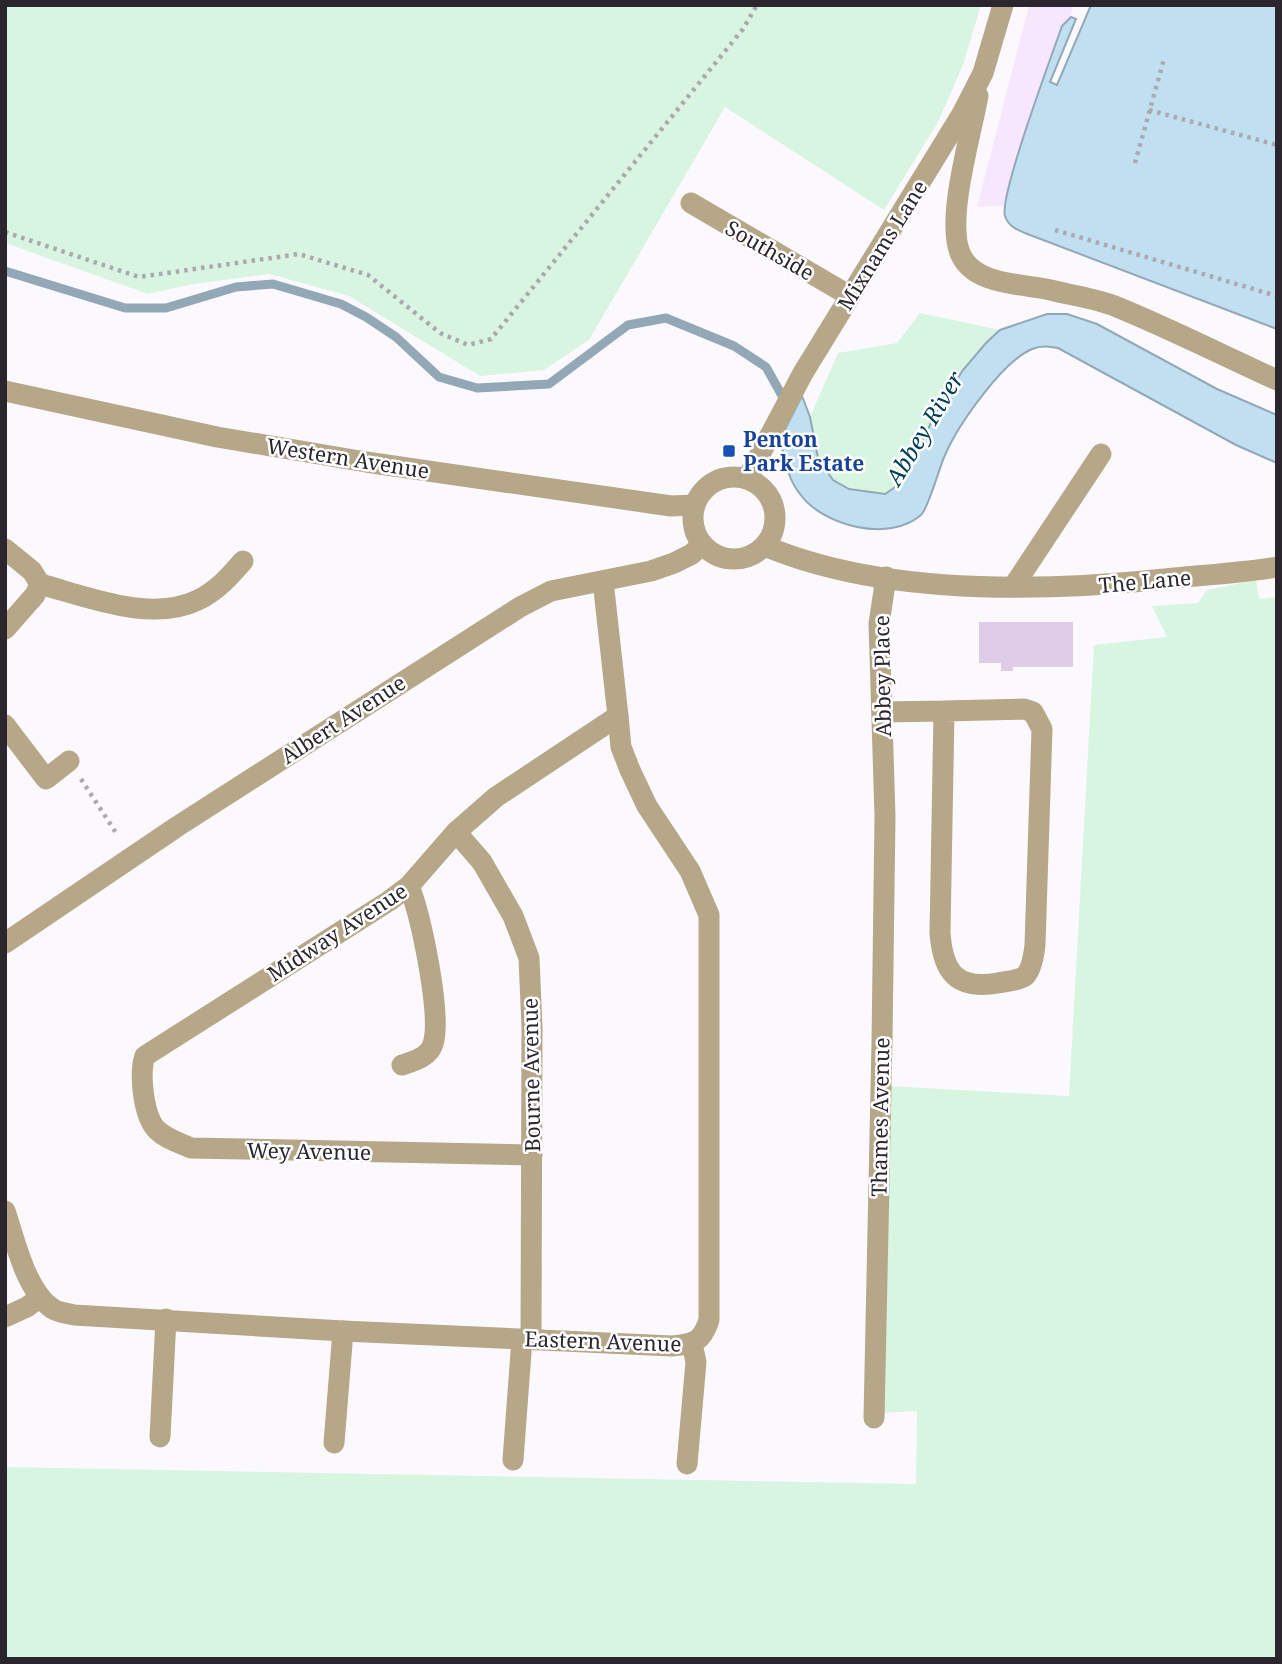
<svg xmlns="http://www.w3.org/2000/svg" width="1282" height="1664" viewBox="0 0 1282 1664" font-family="'Noto Serif',serif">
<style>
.built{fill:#f7e7fe}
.green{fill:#d8f5e1}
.water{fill:#c0e0f2;stroke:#93a8b7;stroke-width:2}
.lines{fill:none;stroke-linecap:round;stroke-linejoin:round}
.stream{stroke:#93a8b7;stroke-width:9}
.building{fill:#dfcce7}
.path{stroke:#aca8ae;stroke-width:4.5;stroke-dasharray:3.5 5;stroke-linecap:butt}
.minor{stroke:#b6a788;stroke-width:21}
.transit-dot{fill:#1a4fb4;stroke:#fff;stroke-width:2.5}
.labels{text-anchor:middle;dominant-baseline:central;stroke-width:5;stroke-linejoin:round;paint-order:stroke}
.street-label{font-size:21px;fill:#2b262e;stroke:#fff}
.transit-label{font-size:21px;font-weight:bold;fill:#164399;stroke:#fff;text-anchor:start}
.water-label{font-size:23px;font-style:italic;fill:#003e57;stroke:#fff}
</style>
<rect width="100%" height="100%" fill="#fcf9fe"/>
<polygon class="built" points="1029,5 1074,5 1005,206 977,207"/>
<g class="green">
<polygon points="5,5 981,5 963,65 938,122 884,210 725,107 589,340 544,370 480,376 349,296 269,274 193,284 148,294 5,243"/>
<polygon points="920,313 1000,330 963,370 935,414 904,482 885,494 849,489 833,480 818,458 810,417 838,353 897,343"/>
<polygon points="1256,580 1259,599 1277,597 1277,1659 5,1659 5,1467 916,1484 917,1411 881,1413 888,1086 1069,1096 1094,645 1167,637 1152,606 1198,603 1207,590"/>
</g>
<g class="water">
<path d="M1091,5H1277V329L1030,235C1020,231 1009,228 1005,216C999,196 1052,55 1062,26L1071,17L1076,19L1050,82L1057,85Z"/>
<path d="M1047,314H1067L1097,324L1217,389L1277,415V463L1236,445L1058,348C1049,346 1041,345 1032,349C1002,362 958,425 945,455C939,468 929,507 921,515C889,543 823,526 800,494C787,478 785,459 780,439L802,396L810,417L818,458L833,480L849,489L885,494L904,481L935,414L963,370L986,343L1000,330Z"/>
</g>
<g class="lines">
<polyline class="stream" points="5,271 125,308 166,308 236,287 273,284 341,304 366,317 396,337 439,377 477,388 549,384 628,325 666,318 734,346 766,367 785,401"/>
</g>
<polygon class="building" points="979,622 1073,622 1073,667 1013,667 1013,671 1001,671 1001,663 979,663"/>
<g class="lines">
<g class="path">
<polyline points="1149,110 1277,145"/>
<polyline points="1135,163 1164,59"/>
<polyline points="1055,230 1277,296"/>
<polyline points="5,232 139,277 299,254 368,275 440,333 468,345 491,339 743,29 757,5"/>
<polyline points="81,779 118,836"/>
</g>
<g class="minor">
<path d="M978,96C971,135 946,218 960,253C974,287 1025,283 1055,291C1075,296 1098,299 1117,307C1171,329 1224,356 1277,380"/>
<polyline points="691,203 850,296"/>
<polyline points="5,391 217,437 366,462 671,506 694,505"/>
<circle cx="734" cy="518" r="41"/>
<polyline points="747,479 803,373 962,114 983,73 1003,5"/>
<path d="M765,546C884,596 1040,592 1165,579C1203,575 1240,573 1277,567"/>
<polyline points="5,549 32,571 40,584 35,595 5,629"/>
<path d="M40,584C88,597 151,623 198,600C217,591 230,576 243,561"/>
<polyline points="1013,587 1101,454"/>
<path d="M882,712L944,711L940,933C943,973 957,990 998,983C1006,981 1018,981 1025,976C1032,969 1034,954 1035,945L1042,729L1033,712L1024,709L944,711"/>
<polyline points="5,725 46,779 69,761"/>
<polyline points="456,832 482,862 513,916 529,958 532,1027 531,1339"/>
<polyline points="5,943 178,826 520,607 551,591 651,571 674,563 692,554 702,544"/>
<path d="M402,1065C414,1061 429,1057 433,1044C442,1015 421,916 409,886"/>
<path d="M532,1155L191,1148C180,1143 166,1139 157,1130C143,1116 139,1073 145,1056L389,901L409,886L456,832L496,797L618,716L603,581"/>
<path d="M5,1211C15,1240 26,1292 53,1309C59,1313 68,1313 74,1315L343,1331L672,1346C694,1344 702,1342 709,1320V915L690,871L647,806L630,770L621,747L618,716"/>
<polyline points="5,1317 27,1307 40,1297"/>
<polyline points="874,1418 882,1042 885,816 879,624 886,577"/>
<polyline points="160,1437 166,1319"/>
<polyline points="334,1443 343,1331"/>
<polyline points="513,1460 522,1339"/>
<polyline points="687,1464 696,1362 692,1344"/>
</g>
</g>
<rect class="transit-dot" x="722" y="444" width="14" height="14" rx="3.5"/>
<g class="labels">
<g class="street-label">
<text transform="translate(882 245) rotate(-58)">Mixnams Lane</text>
<text transform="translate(770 250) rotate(30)">Southside</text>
<text transform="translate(348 458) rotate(9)">Western Avenue</text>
<text transform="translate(1145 581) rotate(-5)">The Lane</text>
<text transform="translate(882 676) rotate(-91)">Abbey Place</text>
<text transform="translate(343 719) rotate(-33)">Albert Avenue</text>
<text transform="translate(337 932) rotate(-33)">Midway Avenue</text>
<text transform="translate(531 1075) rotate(-91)">Bourne Avenue</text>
<text transform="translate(880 1117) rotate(-89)">Thames Avenue</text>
<text transform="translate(309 1151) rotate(1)">Wey Avenue</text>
<text transform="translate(603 1341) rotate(2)">Eastern Avenue</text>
</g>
<g class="transit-label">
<text x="743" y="439">Penton<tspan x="743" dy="24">Park Estate</tspan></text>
</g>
<g class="water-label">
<text transform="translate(924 428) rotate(-59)">Abbey River</text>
</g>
</g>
<rect width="1282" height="1664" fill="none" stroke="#2b262e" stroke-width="14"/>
</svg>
